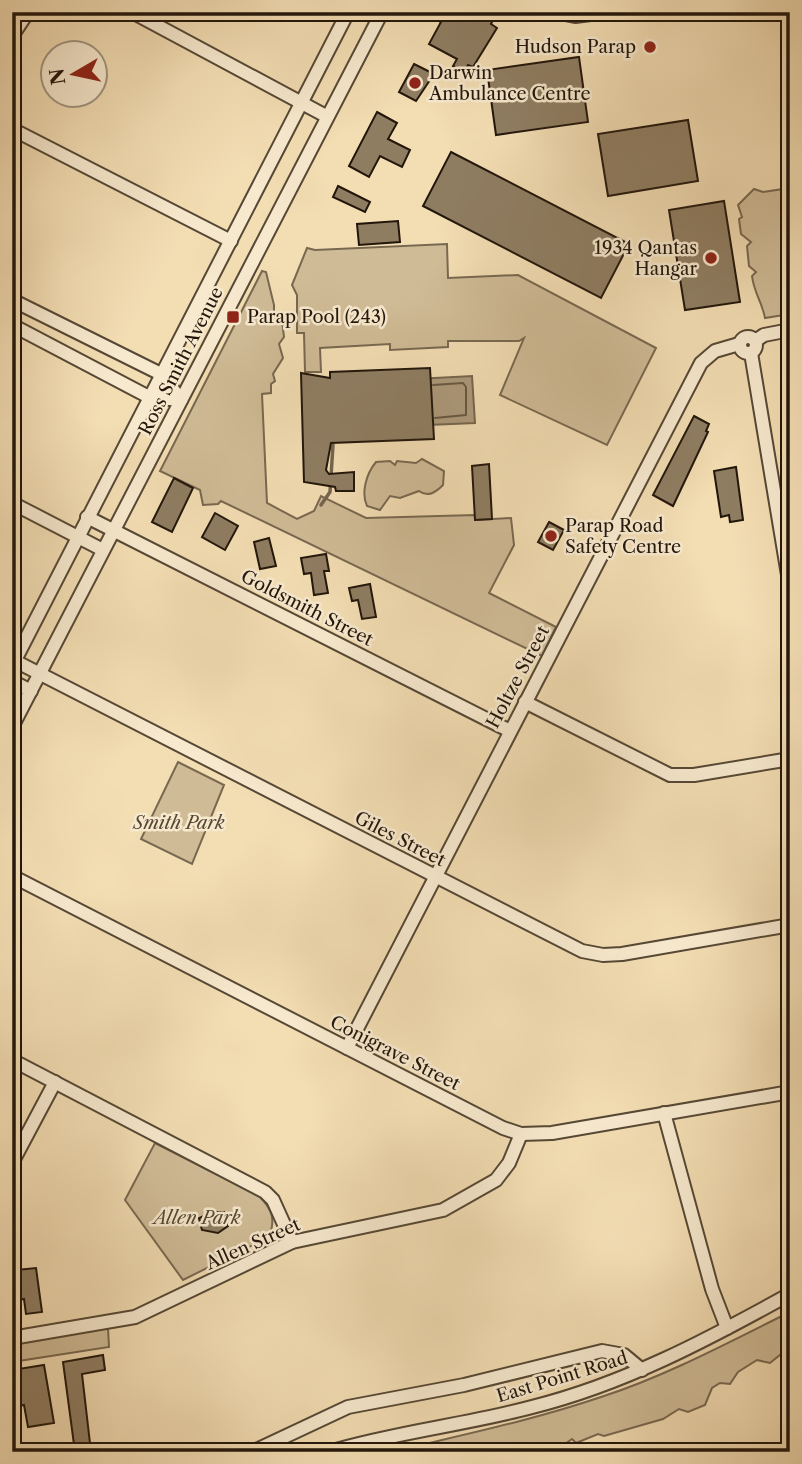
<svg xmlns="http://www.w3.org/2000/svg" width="802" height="1464" viewBox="0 0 802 1464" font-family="'Libre Caslon Text',serif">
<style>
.green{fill:#cfbb96;stroke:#786850;stroke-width:2}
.water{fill:#ac997a;stroke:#75654e;stroke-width:2}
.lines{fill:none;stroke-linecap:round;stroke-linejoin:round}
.shore{stroke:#675842;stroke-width:2}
.stream{stroke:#75654e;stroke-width:3.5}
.building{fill:#8f7d62;stroke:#22160b;stroke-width:2}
.minor-casing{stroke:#564835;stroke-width:16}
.minor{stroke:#f7e9ce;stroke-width:12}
.poi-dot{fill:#8f2418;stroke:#f7e9ce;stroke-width:2.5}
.labels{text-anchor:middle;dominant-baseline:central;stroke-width:5;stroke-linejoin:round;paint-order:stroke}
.poi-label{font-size:18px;fill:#22160b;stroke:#f7e9ce;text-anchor:start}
.street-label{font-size:18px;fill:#22160b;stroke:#f7e9ce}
.park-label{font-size:18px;font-style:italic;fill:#564835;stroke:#f7e9ce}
</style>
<rect width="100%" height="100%" fill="#f3ddb3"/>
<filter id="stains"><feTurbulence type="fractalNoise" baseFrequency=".00286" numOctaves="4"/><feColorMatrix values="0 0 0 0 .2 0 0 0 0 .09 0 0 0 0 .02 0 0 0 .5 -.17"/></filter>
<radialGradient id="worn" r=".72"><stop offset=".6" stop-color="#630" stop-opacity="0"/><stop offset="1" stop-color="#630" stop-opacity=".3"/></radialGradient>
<g class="green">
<path d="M790,188V314L765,318C762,302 754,293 752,276L756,272L749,266L747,246L751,242L741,234L739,219L742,217L738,205L754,189L763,192Z"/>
<polygon points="447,244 448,278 518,275 656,348 607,445 500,395 524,338 519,341 448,341 448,347 390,350 390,344 320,348 321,372 305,372 304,333 297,333 297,295 292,285 307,248 315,250"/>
<polygon points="262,271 266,272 274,305 274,317 282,320 284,337 279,344 283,358 273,374 275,381 271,384 271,393 262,394 267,503 297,519 314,511 321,496 366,518 475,515 476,520 511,518 514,545 489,593 556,627 542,656 221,501 218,504 203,505 200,490 160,471"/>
<path d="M422,459L444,471L443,485C436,492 428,498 419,491L400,498L390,496L380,510L367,506C361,493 366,474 376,462L390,461L395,465L397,461L416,463Z"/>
<polygon points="178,762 224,785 192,864 141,839"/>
<path d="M155,1143L259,1196C272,1209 276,1219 269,1237L183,1280L125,1200Z"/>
<path d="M790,1312V1353L780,1355L770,1363L757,1360L738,1372L730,1384L720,1383L712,1388L705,1405L688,1412L679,1409L663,1419L604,1436L598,1434L576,1443L572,1439L562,1446L516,1452H391C462,1435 534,1420 604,1396C668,1375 729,1342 790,1312Z"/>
<polygon points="108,1328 109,1347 12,1362 12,1344"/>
</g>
<polygon class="water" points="472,376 475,423 380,427 378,381"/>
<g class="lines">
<polyline class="shore" points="433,385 463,383 466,387 466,415 435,418"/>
<polyline class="stream" points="321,505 330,492 333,445"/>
</g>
<g class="building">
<polygon points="422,12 497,12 491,24 497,28 473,67 468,65 465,72 453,66 457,59 429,44 441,22"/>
<polygon points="579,57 588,122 496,135 487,70"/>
<polygon points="414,64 434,74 416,101 399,92"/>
<polygon points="377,112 397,123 388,139 410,150 402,167 380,156 369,177 349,166"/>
<polygon points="688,120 698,181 608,196 598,134"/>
<polygon points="451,152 629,244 601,298 423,206"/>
<polygon points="338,186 370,202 365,212 333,197"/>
<polygon points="724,201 740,302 685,310 669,210"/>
<polygon points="398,221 400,242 359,245 357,224"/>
<polygon points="430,368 434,439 331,443 326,470 329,474 354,472 354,491 336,491 335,487 304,482 301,373 330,378 330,372"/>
<polygon points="694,416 709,424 706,431 708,432 673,506 653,495"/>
<polygon points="489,464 492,519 475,520 472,466"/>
<polygon points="736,467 743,520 730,522 729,515 721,517 714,471"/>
<polygon points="174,478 193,488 172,532 152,522"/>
<polygon points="215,513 238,526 225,550 202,537"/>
<polygon points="549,522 564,530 553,550 538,542"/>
<polygon points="269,538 276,566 260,569 254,542"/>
<polygon points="326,554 329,571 324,571 328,593 314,595 311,573 304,574 301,558"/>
<polygon points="370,584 376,617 362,619 358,600 352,601 349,588"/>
<polygon points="213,1212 224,1212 228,1226 218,1233 202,1230 200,1223 199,1218"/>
<polygon points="36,1268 42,1312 26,1314 24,1299 12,1301 12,1277 18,1276 17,1270"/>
<polygon points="103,1355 105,1370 82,1374 91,1452 75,1452 63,1362"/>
<polygon points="44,1365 54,1423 28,1427 24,1405 12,1407 12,1370"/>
</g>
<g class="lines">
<g class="minor-casing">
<g id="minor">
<polyline points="132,12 326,116"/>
<polyline points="555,12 575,16 606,12"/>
<polyline points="12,36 28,12"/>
<polyline points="12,129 231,241"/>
<polyline points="12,300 161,374 181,400"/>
<polyline points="12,325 149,397 181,400"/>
<circle cx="748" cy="345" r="8"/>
<polyline points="755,341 764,335 790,330"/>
<polyline points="751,353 790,587"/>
<polyline points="776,500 790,497"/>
<polyline points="12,503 103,550"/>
<polyline points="87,517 510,731"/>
<polyline points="15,661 582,951 603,955 622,954 790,925"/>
<polyline points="12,666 348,12"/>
<polyline points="12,681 31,691"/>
<polyline points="525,702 670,775 694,775 790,759"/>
<polyline points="12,727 382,12"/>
<polyline points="12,876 503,1128 521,1134 552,1133 790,1092"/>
<polyline points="347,1048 701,363 715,351 739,344"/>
<polyline points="12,1060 265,1192 273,1200 292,1242"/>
<polyline points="664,1113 712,1289 727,1328"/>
<polyline points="12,1163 55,1082"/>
<polyline points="12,1338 135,1317 292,1242 443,1210 496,1180 509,1163 521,1134"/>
<polyline points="252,1452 348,1407 464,1385 602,1351 624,1355 642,1370"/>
<path d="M329,1452C395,1432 465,1425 532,1407C624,1384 707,1340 790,1294"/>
</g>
</g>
<use href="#minor" class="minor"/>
</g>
<g class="poi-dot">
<circle cx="650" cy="47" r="7"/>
<circle cx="415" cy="83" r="7"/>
<circle cx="711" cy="258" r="7"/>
<rect x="226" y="310" width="14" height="14" rx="3.5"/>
<circle cx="551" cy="536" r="7"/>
</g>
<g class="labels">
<g class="poi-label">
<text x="636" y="47" text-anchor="end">Hudson Parap</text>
<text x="429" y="73">Darwin<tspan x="429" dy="21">Ambulance Centre</tspan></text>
<text x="697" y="248" text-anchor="end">1934 Qantas<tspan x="697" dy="21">Hangar</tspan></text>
<text x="247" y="317">Parap Pool (243)</text>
<text x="565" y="526">Parap Road<tspan x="565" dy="21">Safety Centre</tspan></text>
</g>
<g class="street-label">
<text transform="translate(181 361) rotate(-63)">Ross Smith Avenue</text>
<text transform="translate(307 608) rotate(27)">Goldsmith Street</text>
<text transform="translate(518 677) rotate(-62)">Holtze Street</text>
<text transform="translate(400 839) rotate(27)">Giles Street</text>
<text transform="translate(395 1053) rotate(27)">Conigrave Street</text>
<text transform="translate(253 1244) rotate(-24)">Allen Street</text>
<text transform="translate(562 1377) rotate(-17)">East Point Road</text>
</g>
<g class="park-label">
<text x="179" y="823">Smith Park</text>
<text x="197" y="1218">Allen Park</text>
</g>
</g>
<rect width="802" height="1464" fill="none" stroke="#f3ddb3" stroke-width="42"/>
<rect x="14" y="14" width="774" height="1436" fill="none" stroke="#22160b" stroke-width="3.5"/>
<rect x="21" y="21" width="760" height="1422" fill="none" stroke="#22160b" stroke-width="2"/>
<g transform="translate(74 74) rotate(261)"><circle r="33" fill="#f7e9ce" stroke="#a29580" stroke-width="2"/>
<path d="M0-5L12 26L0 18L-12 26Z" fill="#8f2418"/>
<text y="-10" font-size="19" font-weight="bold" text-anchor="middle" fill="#22160b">N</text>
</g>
<rect width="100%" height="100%" filter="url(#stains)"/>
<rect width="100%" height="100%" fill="url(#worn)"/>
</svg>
